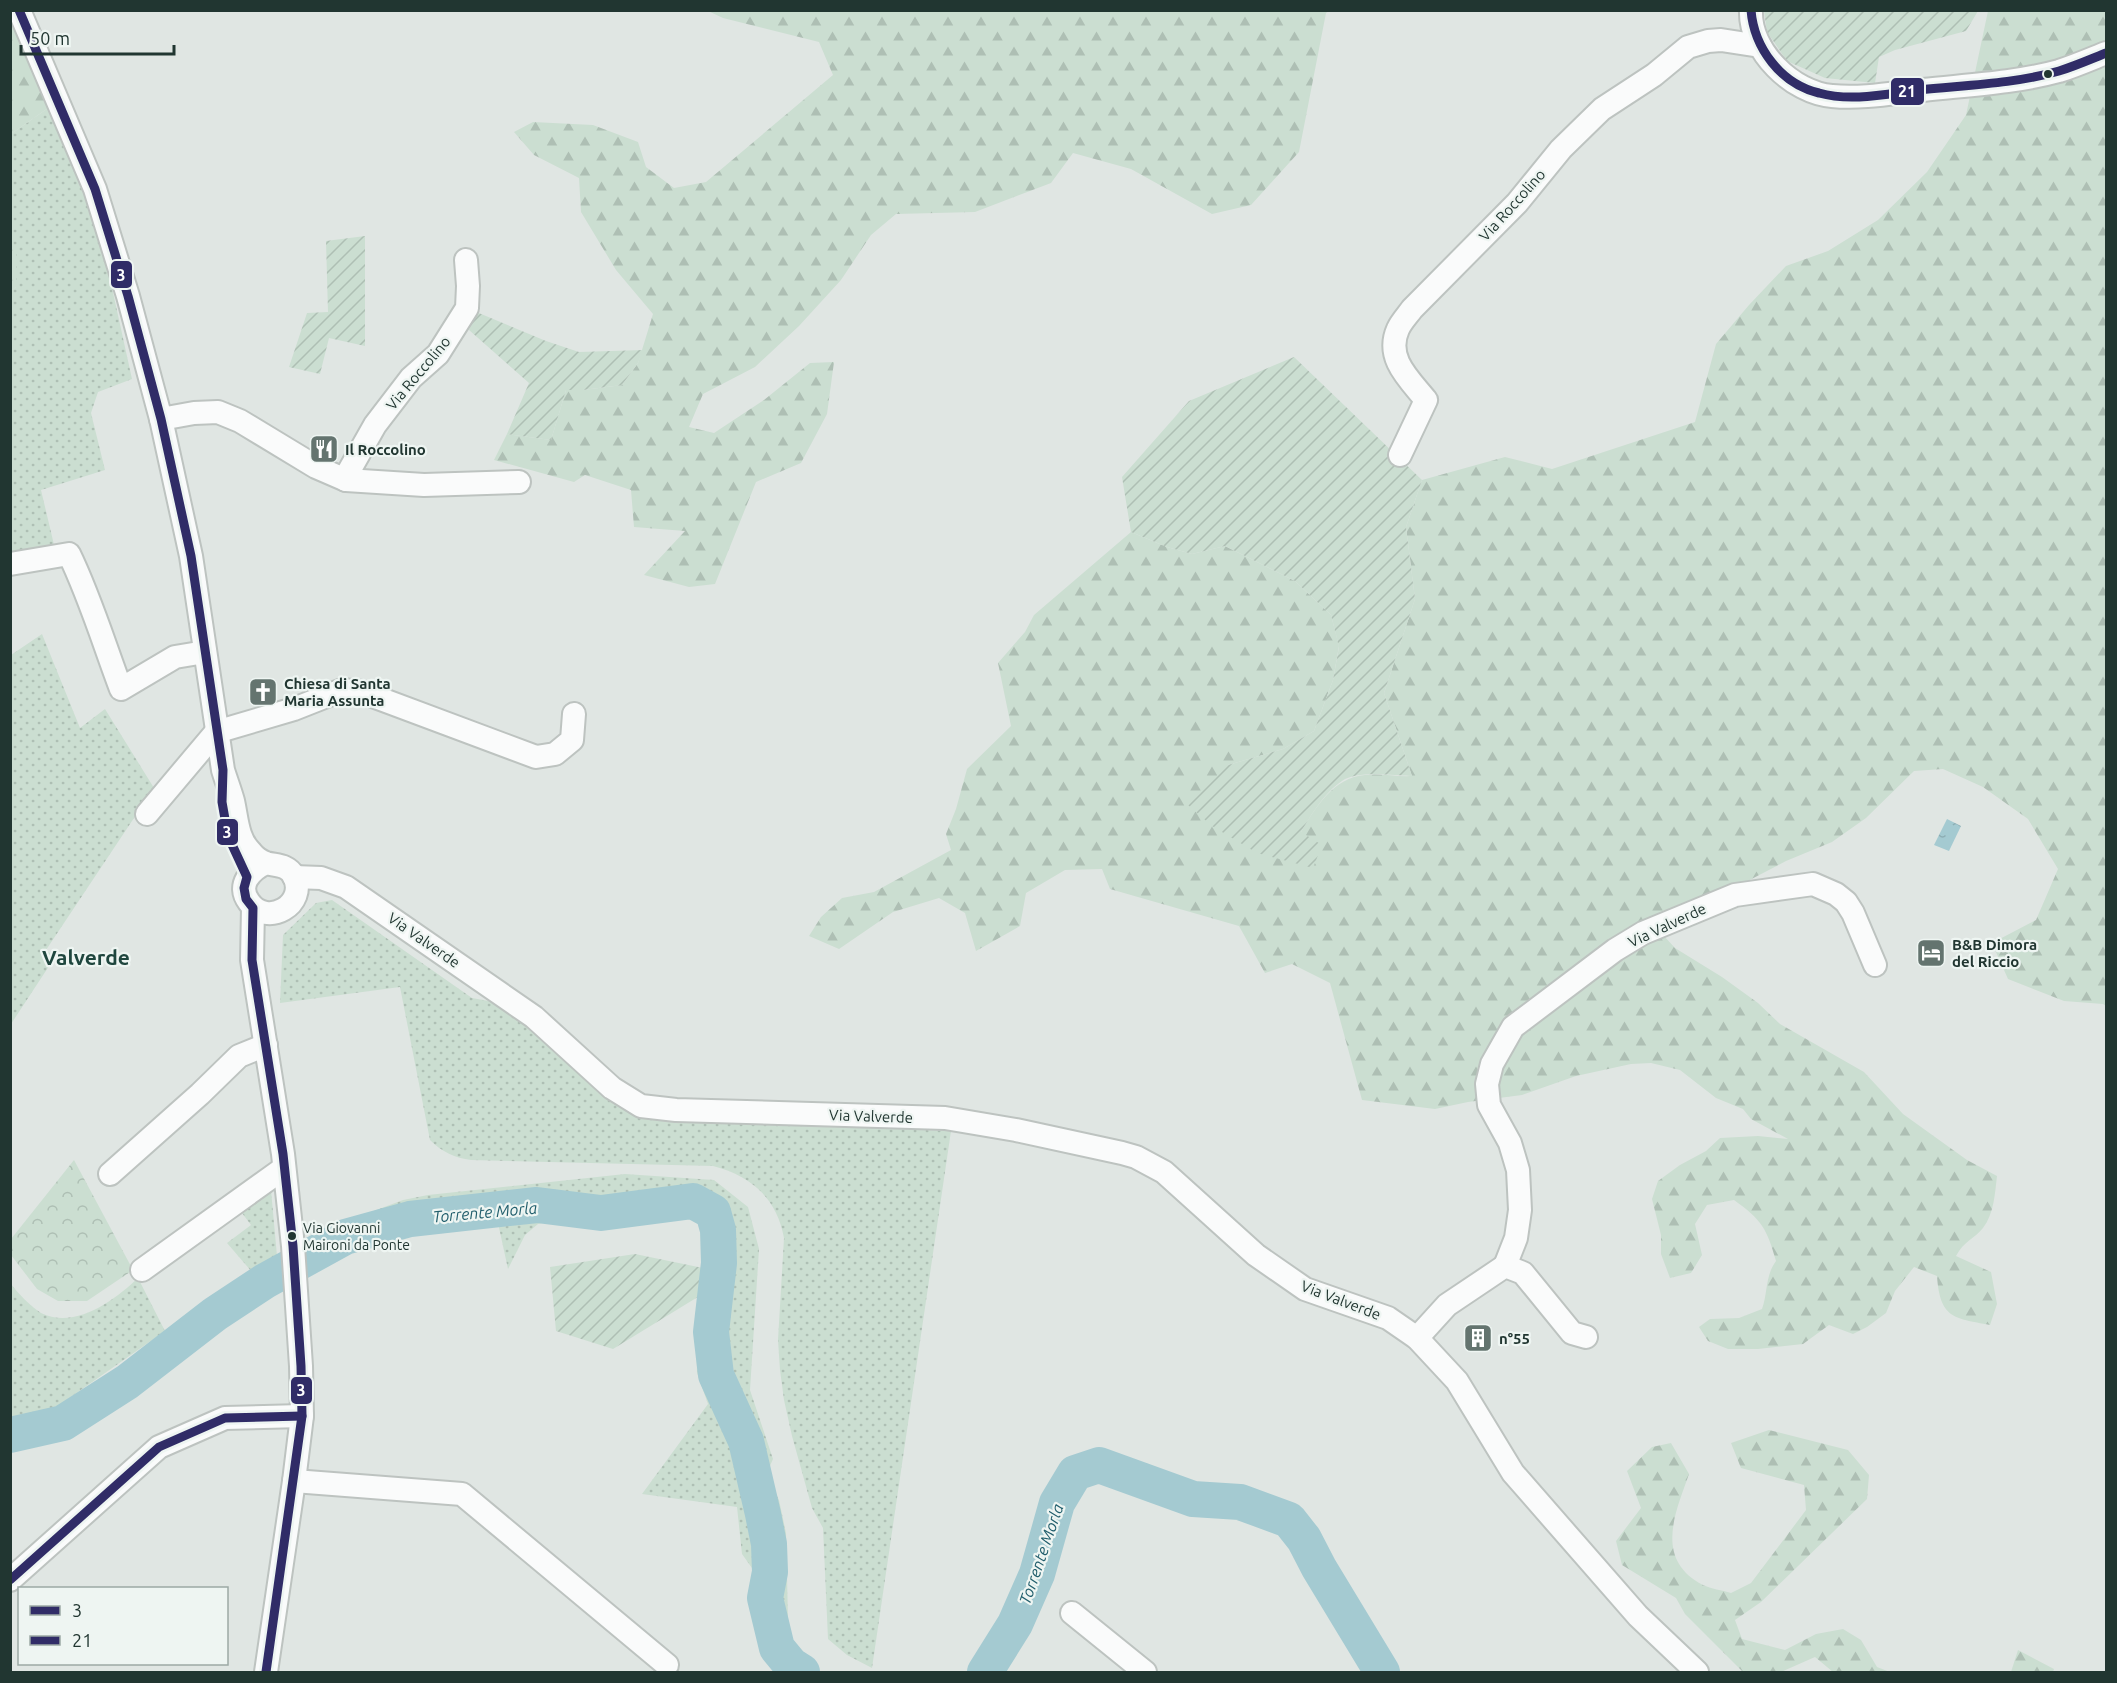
<svg xmlns="http://www.w3.org/2000/svg" width="2117" height="1683" viewBox="0 0 2117 1683" font-family="Ubuntu,sans-serif">
<style>
.grass{fill:url(#grass-dots)}
.forest{fill:url(#forest-firs)}
.park{fill:url(#park-crowns)}
.garden{fill:url(#garden-furrows)}
.water{fill:url(#water-ripples)}
.lines{fill:none;stroke-linecap:round;stroke-linejoin:round}
.river{stroke:#a4cad1;stroke-width:36}
.minor-casing{stroke:#bdc3c0;stroke-width:26}
.minor{stroke:#fafbfb;stroke-width:22}
.bus-1-casing{stroke:#eef5f2;stroke-width:14}
.bus-2-casing{stroke:#eef5f2;stroke-width:14}
.bus-1{stroke:#302c67;stroke-width:9}
.bus-2{stroke:#302c67;stroke-width:9}
.bus-dot{fill:#213631;stroke:#eef5f2;stroke-width:2}
.labels{text-anchor:middle;dominant-baseline:central;stroke-width:4.5;stroke-linejoin:round;paint-order:stroke}
.bus-label{font-size:14px;fill:#213631;stroke:#eef5f2;text-anchor:start}
.street-label{font-size:15px;fill:#213631;stroke:#eef5f2}
.poi-label{font-size:15px;font-weight:bold;fill:#213631;stroke:#eef5f2;text-anchor:start}
.water-label{font-size:16px;font-style:italic;fill:#215e6c;stroke:#eef5f2}
.district-label{font-size:21px;font-weight:bold;fill:#1f463e;stroke:#eef5f2}
.line-badge{stroke:#eef5f2;stroke-width:2}
.badge-label{font-size:16px;text-anchor:middle;font-weight:bold;fill:#fff}
</style>
<defs>
<pattern id="grass-dots" width="8" height="8" patternUnits="userSpaceOnUse" patternTransform="scale(1.5)"><rect width="8" height="8" fill="#cbded1"/><path d="M2 2h.1M6 6h.1" fill="none" stroke="#aebfb4" stroke-width="1.8" stroke-linecap="round"/></pattern>
<pattern id="forest-firs" width="22" height="20" patternUnits="userSpaceOnUse" patternTransform="scale(1.5)"><rect width="22" height="20" fill="#cbded1"/><path d="M5 1l3.5 6h-7zM16 11l3.5 6h-7z" fill="#aebfb4"/></pattern>
<pattern id="park-crowns" width="20" height="18" patternUnits="userSpaceOnUse" patternTransform="scale(1.5)"><rect width="20" height="18" fill="#cbded1"/><path d="M2 6a3 3 0 1 1 6 0M12 15a3 3 0 1 1 6 0" fill="none" stroke="#aebfb4"/></pattern>
<pattern id="garden-furrows" width="10" height="10" patternUnits="userSpaceOnUse" patternTransform="scale(1.5)"><rect width="10" height="10" fill="#cbded1"/><path d="M-1 1l2-2M0 10L10 0M9 11l2-2" fill="none" stroke="#aebfb4"/></pattern>
<pattern id="water-ripples" width="26" height="14" patternUnits="userSpaceOnUse" patternTransform="scale(1.5)"><rect width="26" height="14" fill="#a4cad1"/><path d="M2 4q2-2 4 0t4 0M15 11q2-2 4 0t4 0" fill="none" stroke="#8daeb4"/></pattern>
</defs>
<rect width="100%" height="100%" fill="#e0e6e3"/>
<g class="grass">
<polygon points="51,106 76,167 105,256 132,379 98,392 91,413 105,470 41,490 55,549 10,555 10,291 16,287 16,250 10,242 11,134"/>
<polygon points="42,634 80,728 105,709 154,788 46,950 55,957 11,1024 11,655"/>
<path d="M332,900L472,998L505,1004L603,1096L640,1114L696,1121L951,1131L872,1668L847,1655L828,1639L823,1528L812,1508L792,1436L784,1400L780,1370L778,1340L784,1238C777,1198 751,1176 713,1166L471,1160C455,1158 442,1152 430,1140L400,987L280,1003L283,935L316,903Z"/>
<polygon points="625,1174 714,1180 748,1207 759,1249 750,1390 773,1459 766,1475 779,1500 786,1533 788,1619 742,1554 737,1507 642,1494 708,1404 697,1373 696,1331 726,1272 725,1233 720,1210 711,1202 702,1197 680,1198 667,1200 649,1212 615,1218 574,1215 538,1224 525,1235 508,1269 498,1223 398,1231 375,1242 363,1215 403,1200 428,1195"/>
<polygon points="271,1190 277,1256 252,1272 227,1243 251,1225 239,1209"/>
<path d="M138,1278L165,1331L48,1413L11,1420L10,1283C18,1293 30,1306 41,1313C75,1330 115,1300 138,1278Z"/>
</g>
<g class="forest">
<polygon points="10,11 51,106 11,134"/>
<polygon points="708,11 1329,11 1326,13 1299,152 1251,205 1212,214 1131,169 1073,153 1051,183 975,212 896,214 871,235 841,280 799,326 755,367 703,394 689,427 714,433 764,400 810,363 834,362 827,414 801,463 756,482 715,584 689,587 644,575 685,531 634,527 631,490 585,475 574,482 494,460 507,434 551,440 566,390 583,390 622,385 638,363 653,314 616,270 581,212 579,178 534,155 514,132 533,122 593,125 638,142 646,167 674,188 706,182 833,75 819,42 723,18"/>
<path d="M1988,11H2106V1006L2103,1004L2064,1001L2008,979L1992,943L2036,920L2058,869L2028,819L1983,787L1943,769L1914,771L1866,818L1832,842L1786,861L1738,886L1664,936L1675,948L1722,977L1758,1003L1780,1024L1864,1072L1903,1114L1967,1160L1997,1176C1995,1193 1994,1214 1983,1228C1974,1239 1964,1241 1956,1256L1991,1272L1997,1304L1990,1325C1953,1318 1940,1318 1937,1276L1914,1267L1895,1291L1886,1313L1867,1327L1853,1334L1829,1325L1803,1344L1758,1349H1728L1708,1341L1699,1327L1710,1319L1739,1318L1762,1309C1768,1292 1765,1276 1776,1261C1767,1229 1762,1220 1734,1200L1707,1205L1695,1224L1702,1255L1691,1273L1670,1278L1661,1254V1235L1652,1199L1658,1181L1680,1165L1706,1151L1720,1138L1758,1136L1788,1139L1751,1119L1743,1109L1716,1098L1680,1070L1651,1063L1631,1064L1576,1076L1522,1095L1468,1102L1435,1109L1362,1100L1330,983L1292,964L1265,973L1239,926L1110,889L1102,869L1065,870L1026,893L1020,926L976,951L965,913L939,898L893,912L839,949L809,936L821,917L842,898L874,892L951,850L946,834L956,809L967,769L1011,726L998,663L1025,632L1034,615L1131,532L1167,547L1192,554L1225,546L1295,581L1331,615L1339,646L1333,680L1314,731L1283,749L1228,765L1301,832C1315,808 1334,777 1365,775C1380,773 1397,777 1412,776L1384,693L1415,599L1406,527L1422,480L1505,457L1552,469L1695,422L1716,344L1749,305L1786,266L1828,251L1878,220L1927,172L1966,115Z"/>
<polygon points="11,242 16,249 16,287 11,291"/>
<path d="M1769,1430L1848,1450L1869,1475L1867,1499L1761,1602L1735,1620L1742,1639L1785,1650L1816,1634L1843,1629L1861,1640L1877,1667L1890,1672H1833L1815,1657L1781,1672H1743L1685,1614L1676,1598L1622,1565L1616,1541L1641,1508L1627,1471L1652,1447L1671,1443L1689,1474C1675,1514 1654,1559 1703,1585C1711,1589 1722,1590 1731,1593L1751,1583L1806,1510L1804,1485L1741,1468L1731,1443Z"/>
<polygon points="2018,1650 2054,1669 2053,1672 2011,1672"/>
</g>
<polygon class="park" points="74,1160 133,1270 87,1301 58,1301 37,1289 11,1255 11,1239"/>
<g class="garden">
<polygon points="1764,11 1764,10 1978,11 1966,31 1895,50 1879,57 1875,83 1825,78 1787,61 1767,32"/>
<polygon points="365,236 365,346 329,338 320,374 289,367 307,313 328,312 326,241"/>
<polygon points="474,311 546,341 579,352 643,350 638,363 622,385 583,390 566,390 551,440 507,434 529,383 469,330"/>
<path d="M1294,357L1422,480L1406,527L1415,599L1384,693L1412,776C1394,776 1358,770 1342,781C1325,792 1311,815 1301,832L1322,845L1313,868L1257,853L1212,826L1188,805L1228,765L1283,749L1314,731L1333,680L1339,647L1331,615L1295,581L1225,546L1192,554L1167,547L1131,532L1122,477L1189,401Z"/>
<polygon points="635,1254 703,1268 701,1295 613,1349 556,1331 550,1267"/>
</g>
<polygon class="water" points="1947,819 1961,826 1949,851 1934,845"/>
<g class="lines">
<g class="river">
<polyline points="10,1435 63,1423 127,1382 215,1314 265,1281 345,1237 410,1219 537,1205 601,1213 693,1201 713,1212 718,1230 719,1263 711,1332 716,1375 746,1441 763,1514 769,1544 770,1572 765,1598 777,1648 791,1665 802,1672"/>
<polyline points="985,1672 1015,1624 1037,1574 1057,1503 1075,1473 1099,1465 1193,1499 1240,1502 1289,1520 1304,1539 1319,1568 1382,1672"/>
</g>
<g class="minor-casing">
<g id="minor">
<path d="M19,10L95,189L128,296L161,419L191,556L223,770C226,780 230,790 233,801C237,818 237,839 251,852C254,856 261,861 266,863C276,866 287,864 294,876C308,904 267,928 249,902C236,885 251,870 266,863"/>
<path d="M1751,10C1749,51 1793,93 1832,96C1862,99 1894,93 1923,90C1969,85 2015,83 2059,71C2075,66 2091,59 2106,53"/>
<polyline points="161,419 194,413 218,412 240,421 316,467 346,480 424,485 519,482"/>
<path d="M1400,455L1426,400C1409,379 1385,358 1398,329C1401,322 1407,316 1412,309L1517,203L1561,149L1602,109L1654,75L1688,47L1708,41L1721,40L1760,46"/>
<polyline points="346,480 349,471 375,425 411,378 438,354 467,308 468,286 466,260"/>
<path d="M10,564L69,554C90,597 104,644 121,689L175,657L205,652"/>
<polyline points="147,814 216,732 294,709 342,690 362,692 536,757 555,754 572,740 574,714"/>
<polyline points="294,877 321,878 346,887 534,1017 612,1088 641,1106 676,1110 945,1118 1016,1130 1122,1153 1136,1157 1164,1172 1256,1255 1305,1289 1388,1318 1417,1338 1457,1381 1513,1473 1638,1616 1697,1672"/>
<polyline points="253,908 252,960 283,1154 293,1246 301,1366 302,1416 294,1481 266,1672"/>
<polyline points="110,1174 200,1094 239,1056 266,1045"/>
<polyline points="1505,1266 1516,1238 1520,1210 1518,1170 1510,1143 1489,1105 1487,1084 1492,1064 1513,1027 1615,950 1643,933 1735,895 1813,884 1836,894 1846,902 1853,913 1875,965"/>
<polyline points="142,1270 284,1168"/>
<polyline points="1417,1338 1447,1305 1505,1266 1523,1273 1572,1333 1586,1337"/>
<polyline points="294,1481 462,1494 667,1665"/>
<polyline points="10,1580 159,1447 225,1418 302,1416"/>
<polyline points="1072,1613 1145,1672"/>
</g>
</g>
<use href="#minor" class="minor"/>
<g class="bus-1-casing">
<g id="bus-1">
<polyline points="19,10 95,189 128,296 161,419 191,556 223,770 222,802 228,836 247,877 244,888 246,899 253,908 252,960 283,1154 293,1246 301,1366 302,1416 266,1672"/>
<polyline points="10,1580 159,1447 225,1418 302,1416"/>
</g>
</g>
<g class="bus-2-casing">
<path id="bus-2" d="M1751,10C1754,48 1781,84 1819,93C1851,102 1886,94 1919,90C1966,85 2014,84 2059,71C2075,66 2091,59 2106,53"/>
</g>
<use href="#bus-1" class="bus-1"/>
<use href="#bus-2" class="bus-2"/>
</g>
<defs>
<g id="restaurant-square" transform="scale(1.5)"><rect x="-9" y="-9" width="18" height="18" rx="4" fill="#64746f" stroke="#eef5f2"/><path d="M-5-6h1v4h1v-4h1v4h1v-4h1v5L-1.5 .5V6h-2V.5L-5-1ZM5-6V6H3V1.5H1.5Q1.5-4 5-6Z" fill="#fff"/></g>
<g id="church-square" transform="scale(1.5)"><rect x="-9" y="-9" width="18" height="18" rx="4" fill="#64746f" stroke="#eef5f2"/><path d="M-1.2-6h2.4v3.5h3.3v2.4h-3.3V6h-2.4V-.1h-3.3v-2.4h3.3Z" fill="#fff"/></g>
<g id="hotel-square" transform="scale(1.5)"><rect x="-9" y="-9" width="18" height="18" rx="4" fill="#64746f" stroke="#eef5f2"/><path d="M-6-4.5h1.5V1H6V5H4.5V3h-9V5H-6ZM-4 0a1.8 1.8 0 1 1 3.6 0ZM.5 0V-2.5h3Q6-2.5 6 0Z" fill="#fff"/></g>
<g id="building-square" transform="scale(1.5)"><rect x="-9" y="-9" width="18" height="18" rx="4" fill="#64746f" stroke="#eef5f2"/><path d="M-4-6H4V6H1V3H-1V6H-4ZM-2.5-4.3h1.7v1.8h-1.7ZM.8-4.3h1.7v1.8H.8ZM-2.5-1h1.7V.8h-1.7ZM.8-1h1.7V.8H.8Z" fill="#fff"/></g>
</defs>
<g fill-rule="evenodd">
<use href="#restaurant-square" x="324" y="449"/>
<use href="#church-square" x="263" y="692"/>
<use href="#hotel-square" x="1931" y="953"/>
<use href="#building-square" x="1478" y="1338"/>
</g>
<g class="bus-dot">
<circle cx="2048" cy="74" r="5"/>
<circle cx="292" cy="1236" r="5"/>
</g>
<g class="labels">
<g class="bus-label">
<text x="303" y="1228">Via Giovanni<tspan x="303" dy="17">Maironi da Ponte</tspan></text>
</g>
<g class="street-label">
<text transform="translate(1512 205) rotate(-48)">Via Roccolino</text>
<text transform="translate(418 373) rotate(-50)">Via Roccolino</text>
<text transform="translate(1667 925) rotate(-25)">Via Valverde</text>
<text transform="translate(424 940) rotate(35)">Via Valverde</text>
<text transform="translate(871 1116) rotate(2)">Via Valverde</text>
<text transform="translate(1341 1300) rotate(21)">Via Valverde</text>
</g>
<g class="poi-label">
<text x="345" y="449">Il Roccolino</text>
<text x="284" y="683">Chiesa di Santa<tspan x="284" dy="17">Maria Assunta</tspan></text>
<text x="1952" y="944">B&amp;B Dimora<tspan x="1952" dy="17">del Riccio</tspan></text>
<text x="1499" y="1338">n°55</text>
</g>
<g class="water-label">
<text transform="translate(485 1212) rotate(-5)">Torrente Morla</text>
<text transform="translate(1041 1554) rotate(-71)">Torrente Morla</text>
</g>
<g class="district-label">
<text x="86" y="957">Valverde</text>
</g>
</g>
<g class="line-badge">
<rect x="1890" y="77" width="35" height="29" rx="6" fill="#302c67"/>
<rect x="110" y="260" width="23" height="29" rx="6" fill="#302c67"/>
<rect x="216" y="818" width="23" height="28" rx="6" fill="#302c67"/>
<rect x="290" y="1376" width="23" height="29" rx="6" fill="#302c67"/>
</g>
<g class="badge-label">
<text x="1907" y="97">21</text>
<text x="121" y="281">3</text>
<text x="227" y="838">3</text>
<text x="301" y="1396">3</text>
</g>
<rect width="2117" height="1683" fill="none" stroke="#213631" stroke-width="24"/>
<rect x="18" y="1587" width="210" height="78" fill="#eef5f2" stroke="#9ca9a5" stroke-width="1.5"/>
<rect x="30" y="1606" width="30" height="9" fill="#302c67" stroke="#9ca9a5" stroke-width="1.5"/>
<text x="72" y="1617" font-size="18" fill="#213631">3</text>
<rect x="30" y="1636" width="30" height="9" fill="#302c67" stroke="#9ca9a5" stroke-width="1.5"/>
<text x="72" y="1647" font-size="18" fill="#213631">21</text>
<path d="M21 45v9h153v-9" fill="none" stroke="#213631" stroke-width="3"/>
<text x="30" y="45" font-size="18" fill="#213631" stroke="#eef5f2" stroke-width="4.5" paint-order="stroke">50 m</text>
</svg>
